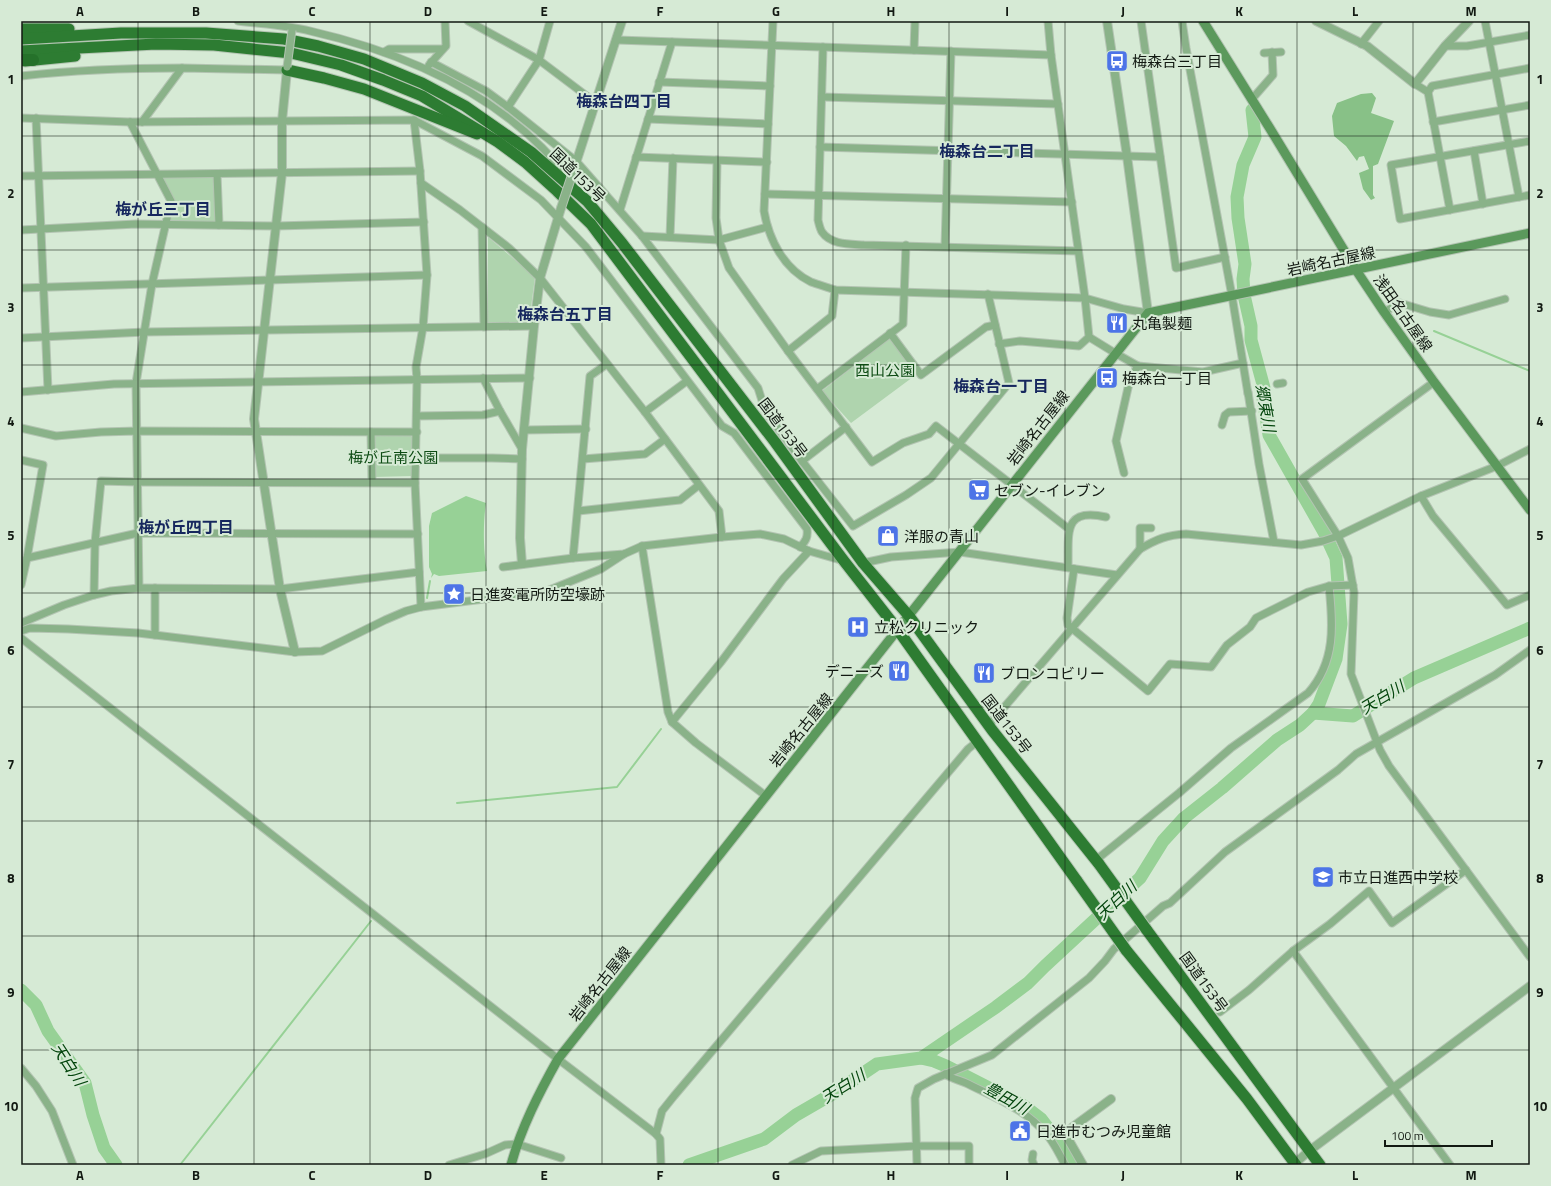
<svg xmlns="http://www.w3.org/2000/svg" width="1551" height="1186" viewBox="0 0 1551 1186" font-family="'Titillium Web','Noto Sans JP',sans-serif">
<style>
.green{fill:#afd4ae}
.forest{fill:#88c187}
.water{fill:#97d196}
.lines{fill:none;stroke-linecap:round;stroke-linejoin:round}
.stream{stroke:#97d196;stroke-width:2}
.river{stroke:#97d196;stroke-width:13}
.minor-casing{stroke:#b3c4b2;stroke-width:9}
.tertiary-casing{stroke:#b3c4b2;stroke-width:10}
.secondary-casing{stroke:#b3c4b2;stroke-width:11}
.trunk-casing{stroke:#b3c4b2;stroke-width:13}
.motorway-casing{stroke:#b3c4b2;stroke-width:14}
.minor{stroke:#8ab289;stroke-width:7}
.tertiary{stroke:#8ab289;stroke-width:8}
.secondary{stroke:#5b995c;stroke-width:9}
.trunk{stroke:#2d7c32;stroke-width:11}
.motorway{stroke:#25712a;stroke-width:12}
.minor-bridge-casing{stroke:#b3c4b2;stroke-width:9;stroke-linecap:butt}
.tertiary-bridge-casing{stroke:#b3c4b2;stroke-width:10;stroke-linecap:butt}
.trunk-bridge-casing{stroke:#b3c4b2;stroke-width:13;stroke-linecap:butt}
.minor-bridge{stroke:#8ab289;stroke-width:7}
.tertiary-bridge{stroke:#8ab289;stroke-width:8}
.trunk-bridge{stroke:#2d7c32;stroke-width:11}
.grid{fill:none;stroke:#121912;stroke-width:1;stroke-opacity:0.55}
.labels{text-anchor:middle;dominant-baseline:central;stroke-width:4;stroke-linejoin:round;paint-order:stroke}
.poi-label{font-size:15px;fill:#121912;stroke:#d6ead5;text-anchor:start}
.street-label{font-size:15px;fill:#121912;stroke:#d6ead5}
.park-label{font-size:15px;fill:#0e4c14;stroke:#d6ead5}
.neighbourhood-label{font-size:16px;font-weight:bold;fill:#16275e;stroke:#d6ead5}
.water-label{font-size:16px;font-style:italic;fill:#04450d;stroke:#d6ead5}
.neatline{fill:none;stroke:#121912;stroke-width:1.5}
.grid-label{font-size:13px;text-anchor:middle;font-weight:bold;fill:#121912}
</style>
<rect width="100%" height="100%" fill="#d6ead5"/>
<g class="green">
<polygon points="162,175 215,175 217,222 172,221 170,219 174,201"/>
<polygon points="488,237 535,277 529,322 488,322"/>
<polygon points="889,339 917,374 851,423 822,391"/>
<polygon points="377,435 411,436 414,439 412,476 373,477 373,438"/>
</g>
<polygon class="forest" points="1372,93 1376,98 1371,113 1394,121 1378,164 1373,166 1373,195 1375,198 1371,200 1363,189 1359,173 1369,169 1364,156 1359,157 1357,161 1346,146 1334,136 1332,116 1337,103 1361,94"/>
<path class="water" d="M466,496L486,503C483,522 483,551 487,571L439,576L434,574L431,578L432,574L429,567V526L432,513Z"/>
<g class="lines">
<g class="stream">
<polyline points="1434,331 1530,371"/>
<polyline points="427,598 430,581"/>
<polyline points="457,803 617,787 661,729"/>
<polyline points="180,1165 371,921"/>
</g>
<g class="river">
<polyline points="1313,713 1353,716 1414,678 1530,628"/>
<polyline points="21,990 36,1005 48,1031 85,1083 93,1115 104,1148 116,1165"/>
<polyline points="921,1058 934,1061 946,1066 1024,1106 1041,1119 1054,1136 1071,1165"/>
<polyline points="689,1165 764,1139 796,1115 834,1093 877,1064 921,1058 996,1007 1028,983 1045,966 1140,878 1163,841 1184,818 1222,788 1277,740 1300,725 1313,713 1319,704 1336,659 1341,624 1336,558 1324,532 1269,435 1263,398 1264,388 1251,340 1251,326 1244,295 1243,279 1245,264 1238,218 1237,197 1243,165 1255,137 1252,110"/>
</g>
<g class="minor-casing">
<g id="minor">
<path d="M238,21C262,24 286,25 310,31C410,54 510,99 573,183"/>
<polyline points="468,21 539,60 596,103"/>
<path d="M773,21L764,211C769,240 784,269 811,282C819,285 827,287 835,290L1085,298L1124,309L1148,313"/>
<polyline points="1141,21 1176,268 1225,257"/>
<polyline points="1182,21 1186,48 1232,296 1248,394"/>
<polyline points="1485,21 1519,197"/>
<polyline points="617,40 1051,55"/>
<polyline points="1361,44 1379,21"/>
<polyline points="1445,46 1467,46 1530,35"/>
<path d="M823,47L818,220C819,224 820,229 822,232C831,245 850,244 864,245L1078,251"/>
<polyline points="914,50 915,21"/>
<polyline points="384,52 389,49 442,49"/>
<polyline points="1264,53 1281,52"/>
<polyline points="431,62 486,91 508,107 576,161 642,236 758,388 765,410 802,461 853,526 906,495 931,478 1009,383 988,294"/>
<polyline points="429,65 446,46 445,21"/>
<path d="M21,76C75,70 128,68 182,68"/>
<polyline points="659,82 770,86"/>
<polyline points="1415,84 1428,92 1432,86 1530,68"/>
<polyline points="1428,92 1450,210"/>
<polyline points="822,97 1058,104"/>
<polyline points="1252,99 1273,75 1272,52"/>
<polyline points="508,107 539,60 550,21"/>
<path d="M21,118L130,122L414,120L482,156L541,200L586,247L722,426L734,433L807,529C808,537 806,541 800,547"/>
<polyline points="36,118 48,390"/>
<polyline points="648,119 768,124"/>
<polyline points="414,120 420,171 427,275 423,327 416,367 417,379 415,483 421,607"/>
<polyline points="130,122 171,201 152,284 136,383 139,588"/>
<polyline points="142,122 182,68 287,70 287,67"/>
<polyline points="1433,122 1530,105"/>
<polyline points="1530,141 1391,165 1400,219 1530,195"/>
<polyline points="820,147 1160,157"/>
<polyline points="1474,151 1483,204"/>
<polyline points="636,157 767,162"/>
<polyline points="717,160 716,218 719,240 729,268 788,351 872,462 903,443 929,434 936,426 1069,529"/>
<polyline points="217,174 219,225"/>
<polyline points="21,176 420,171"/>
<polyline points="421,183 460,210 509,248 540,278 645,412 719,511 722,537"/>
<polyline points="765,194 1072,202"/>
<polyline points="620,210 672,42"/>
<polyline points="482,227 484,327"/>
<polyline points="21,230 136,224 276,226 424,222"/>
<polyline points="642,236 719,240 767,227"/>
<polyline points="670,237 673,158"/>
<polyline points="945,246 951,51"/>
<polyline points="21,288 427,275"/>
<polyline points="1384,312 1400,303 1430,312 1449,315 1505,299"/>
<polyline points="890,333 921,375 986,327 995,325"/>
<polyline points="1089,337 1115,353 1138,366 1130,379 1116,441 1124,473"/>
<polyline points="21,338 145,332 534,326"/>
<polyline points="999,344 1020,341 1079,346 1089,337 1085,298 1051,55 1048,21"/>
<polyline points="788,351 832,316 835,290"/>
<polyline points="1138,366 1203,372 1243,363"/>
<polyline points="483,378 500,411 522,449"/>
<polyline points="1434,382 1302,479 1338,536 1348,558 1354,592 1351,674 1380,750 1389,766 1530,957"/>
<polyline points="1277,384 1283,383"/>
<polyline points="817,389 903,324 906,245"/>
<polyline points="21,392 114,384 530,378"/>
<polyline points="1248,392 1259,464 1274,542"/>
<polyline points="645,412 687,381"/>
<polyline points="417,416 483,415 500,411"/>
<polyline points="1222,425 1225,415 1229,412 1252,411"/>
<polyline points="21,428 56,436 101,432 137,431 417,432"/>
<polyline points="525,430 586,429"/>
<polyline points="371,432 372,482"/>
<polyline points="416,458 492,458 522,459"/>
<polyline points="583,459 645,454 665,439"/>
<polyline points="21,460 43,465 27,558 21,585"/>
<polyline points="802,461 846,427"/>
<polyline points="1421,496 1433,516 1507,605 1530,595"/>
<polyline points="578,511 680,500 699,485"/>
<polyline points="642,546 668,712 672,722 696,743 766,796"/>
<polyline points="1140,549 1140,528 1151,528"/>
<polyline points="27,558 138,533 418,534"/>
<polyline points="573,558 590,376 607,364"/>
<polyline points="863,563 891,557 960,552 1117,575"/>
<polyline points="503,567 573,558 624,554 642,546 722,537 760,534 784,539 809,551 844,561"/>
<path d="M1068,567C1069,534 1062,507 1106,517"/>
<polyline points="1074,569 1067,618 1068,625 1148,691 1170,664 1211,667 1227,645 1250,627 1256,618 1308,592 1329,586 1353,585"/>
<polyline points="155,588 155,635"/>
<polyline points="94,595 95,543 101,481 137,482 415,483"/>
<polyline points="21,623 64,605 94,595 111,591 139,588 280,589 419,572"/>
<polyline points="21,631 30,628 68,629 138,633 295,652 322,651 385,620 406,611 421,607 547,591 601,569 624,554"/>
<polyline points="21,638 558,1059 656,1134 660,1139 661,1165"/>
<polyline points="672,722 721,662 783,579 809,551"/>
<path d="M988,726L1140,549C1157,539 1167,535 1186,534L1301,545L1323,541L1338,536L1421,496L1497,466L1530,449"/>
<path d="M1096,860L1179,793L1231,748L1308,693C1336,662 1333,624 1329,586"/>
<polyline points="1293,951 1450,1165"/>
<polyline points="1220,1012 1249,990 1293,951 1330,924 1369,891 1392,923 1466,870"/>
<polyline points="21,1068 36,1086 52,1111 73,1165"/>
<path d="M945,1074C952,1079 960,1080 968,1084C996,1098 1027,1110 1048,1136C1055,1145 1060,1155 1065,1165"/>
<polyline points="656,1134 662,1111 674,1096 968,749 978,741"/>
<polyline points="1033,1154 1032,1160 1034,1165"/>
<polyline points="449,1165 485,1154 505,1145 517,1144 561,1158"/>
<polyline points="792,1165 821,1151 917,1146 969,1146 969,1165"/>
<polyline points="917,1165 915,1098 918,1088 934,1079 992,1055 1089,978 1105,961 1114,949 1163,906 1170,903 1225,852 1338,770 1356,754 1495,675 1530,650"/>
</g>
</g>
<g class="tertiary-casing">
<g id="tertiary">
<polyline points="1107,21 1127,156 1148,313"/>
<polyline points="1316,21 1367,46 1415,84 1445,46 1469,21"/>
<polyline points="287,70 282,121 282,173 254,419 280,589 295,652"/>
<polyline points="574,169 622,21"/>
<polyline points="522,564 520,538 522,449 534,326 540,278 561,208"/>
<polyline points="1083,1165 1067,1137 1070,1129 1111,1099"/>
<polyline points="1293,1165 1309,1151 1530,986"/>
</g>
</g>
<g class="secondary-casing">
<g id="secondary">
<polyline points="1203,21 1269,127 1356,270 1384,312 1434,382 1530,510"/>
<path d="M511,1165C521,1128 539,1093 558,1059L1148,313L1530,233"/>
</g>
</g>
<g class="trunk-casing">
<g id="trunk">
<polyline points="21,29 69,29"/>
<polyline points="21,39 121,33 206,33 284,39 318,46 364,59 422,83 465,106 531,152 587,201 622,243 775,442 863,563 909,616 992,730 1099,864"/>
<polyline points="21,51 156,44 214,45 291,53 341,65 383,80 422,96 498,142 525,162 557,191 591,224 844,561 898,630 1077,881"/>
<polyline points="25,61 75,56"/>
<polyline points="287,70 324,78 364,89 477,134"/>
<polyline points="1146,929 1320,1165"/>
<polyline points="1126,950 1247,1099 1296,1165"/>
</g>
</g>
<g class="motorway-casing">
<polyline id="motorway" points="21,60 33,60"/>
</g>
<use href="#minor" class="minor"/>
<use href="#tertiary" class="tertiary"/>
<use href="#secondary" class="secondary"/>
<use href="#trunk" class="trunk"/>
<use href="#motorway" class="motorway"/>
<g class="minor-bridge-casing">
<polyline id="minor-bridge" points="287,67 292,30"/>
</g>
<g class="tertiary-bridge-casing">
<polyline id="tertiary-bridge" points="561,208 574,169"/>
</g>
<g class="trunk-bridge-casing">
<g id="trunk-bridge">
<polyline points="1099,864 1146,929"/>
<polyline points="1077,881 1126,950"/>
</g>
</g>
<use href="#minor-bridge" class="minor-bridge"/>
<use href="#tertiary-bridge" class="tertiary-bridge"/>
<use href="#trunk-bridge" class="trunk-bridge"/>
</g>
<path class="grid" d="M138,21V1165M254,21V1165M370,21V1165M486,21V1165M602,21V1165M718,21V1165M833,21V1165M949,21V1165M1065,21V1165M1181,21V1165M1297,21V1165M1413,21V1165M21,136H1530M21,250H1530M21,365H1530M21,479H1530M21,593H1530M21,707H1530M21,821H1530M21,936H1530M21,1050H1530"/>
<defs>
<g id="bus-square" transform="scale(1.15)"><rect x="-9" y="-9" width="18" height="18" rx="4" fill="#4d74e7" stroke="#d6ead5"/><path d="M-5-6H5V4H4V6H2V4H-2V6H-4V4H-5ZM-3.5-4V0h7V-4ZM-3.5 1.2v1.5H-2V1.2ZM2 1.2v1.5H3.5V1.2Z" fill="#fff"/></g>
<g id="restaurant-square" transform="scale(1.15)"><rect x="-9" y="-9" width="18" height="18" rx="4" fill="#4d74e7" stroke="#d6ead5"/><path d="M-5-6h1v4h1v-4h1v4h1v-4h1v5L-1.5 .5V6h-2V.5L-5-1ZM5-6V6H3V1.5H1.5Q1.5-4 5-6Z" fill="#fff"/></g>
<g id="supermarket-square" transform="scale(1.15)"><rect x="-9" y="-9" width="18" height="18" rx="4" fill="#4d74e7" stroke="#d6ead5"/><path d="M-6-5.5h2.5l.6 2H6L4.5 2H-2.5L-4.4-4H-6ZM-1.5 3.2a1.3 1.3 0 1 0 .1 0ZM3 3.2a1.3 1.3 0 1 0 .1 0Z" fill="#fff"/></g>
<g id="shop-square" transform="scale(1.15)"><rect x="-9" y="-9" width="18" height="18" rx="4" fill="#4d74e7" stroke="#d6ead5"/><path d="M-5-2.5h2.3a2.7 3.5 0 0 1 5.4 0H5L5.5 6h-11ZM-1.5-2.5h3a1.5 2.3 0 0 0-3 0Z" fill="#fff"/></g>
<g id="sight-square" transform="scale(1.15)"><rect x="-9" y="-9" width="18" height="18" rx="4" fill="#4d74e7" stroke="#d6ead5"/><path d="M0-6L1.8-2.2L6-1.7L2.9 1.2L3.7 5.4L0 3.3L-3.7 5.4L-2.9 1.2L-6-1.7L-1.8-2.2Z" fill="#fff"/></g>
<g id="hospital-square" transform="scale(1.15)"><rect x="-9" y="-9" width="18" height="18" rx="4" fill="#4d74e7" stroke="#d6ead5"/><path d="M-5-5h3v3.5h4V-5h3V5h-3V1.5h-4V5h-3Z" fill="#fff"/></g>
<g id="school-square" transform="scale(1.15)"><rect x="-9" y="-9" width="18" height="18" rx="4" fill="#4d74e7" stroke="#d6ead5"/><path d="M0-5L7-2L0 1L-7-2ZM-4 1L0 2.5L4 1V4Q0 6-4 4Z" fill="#fff"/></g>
<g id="civic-square" transform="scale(1.15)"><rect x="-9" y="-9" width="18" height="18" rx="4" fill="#4d74e7" stroke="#d6ead5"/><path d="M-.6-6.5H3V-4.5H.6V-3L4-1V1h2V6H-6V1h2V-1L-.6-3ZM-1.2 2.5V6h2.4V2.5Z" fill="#fff"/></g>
</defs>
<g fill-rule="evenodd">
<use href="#bus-square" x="1117" y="61"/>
<use href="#restaurant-square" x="1117" y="323"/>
<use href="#bus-square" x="1107" y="378"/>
<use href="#supermarket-square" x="979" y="490"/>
<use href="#shop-square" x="888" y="536"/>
<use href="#sight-square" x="454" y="594"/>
<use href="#hospital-square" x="858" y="627"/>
<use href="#restaurant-square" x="899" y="671"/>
<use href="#restaurant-square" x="984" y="673"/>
<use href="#school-square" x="1323" y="877"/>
<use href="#civic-square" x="1020" y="1131"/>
</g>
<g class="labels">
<g class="poi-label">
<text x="1132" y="61">梅森台三丁目</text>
<text x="1132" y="323">丸亀製麺</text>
<text x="1122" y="378">梅森台一丁目</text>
<text x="994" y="490">セブン-イレブン</text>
<text x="904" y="536">洋服の青山</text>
<text x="470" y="594">日進変電所防空壕跡</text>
<text x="874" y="627">立松クリニック</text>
<text x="884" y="671" text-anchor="end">デニーズ</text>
<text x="1000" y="673">ブロンコビリー</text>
<text x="1338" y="877">市立日進西中学校</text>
<text x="1036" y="1131">日進市むつみ児童館</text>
</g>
<g class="street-label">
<text transform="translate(578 175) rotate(44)">国道153号</text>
<text transform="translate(1331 261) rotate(-12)">岩崎名古屋線</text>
<text transform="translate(1403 313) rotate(55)">浅田名古屋線</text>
<text transform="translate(783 428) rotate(53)">国道153号</text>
<text transform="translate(1038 428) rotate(-52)">岩崎名古屋線</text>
<text transform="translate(1007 724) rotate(52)">国道153号</text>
<text transform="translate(801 730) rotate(-51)">岩崎名古屋線</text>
<text transform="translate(1204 982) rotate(54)">国道153号</text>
<text transform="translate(600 984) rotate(-52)">岩崎名古屋線</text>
</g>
<g class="park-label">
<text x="885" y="370">西山公園</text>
<text x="393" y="457">梅が丘南公園</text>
</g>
<g class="neighbourhood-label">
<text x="624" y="101">梅森台四丁目</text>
<text x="987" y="151">梅森台二丁目</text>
<text x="163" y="209">梅が丘三丁目</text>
<text x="565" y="314">梅森台五丁目</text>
<text x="1001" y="386">梅森台一丁目</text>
<text x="186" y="527">梅が丘四丁目</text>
</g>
<g class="water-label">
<text transform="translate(1266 408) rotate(80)">郷東川</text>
<text transform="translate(1382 697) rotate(-31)">天白川</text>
<text transform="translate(1116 900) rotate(-43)">天白川</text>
<text transform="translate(69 1064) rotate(57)">天白川</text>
<text transform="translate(843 1086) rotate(-32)">天白川</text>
<text transform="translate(1007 1098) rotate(29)">豊田川</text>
</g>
</g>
<rect width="1551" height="1186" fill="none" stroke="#d6ead5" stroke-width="44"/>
<path d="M1385 1140v6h107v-6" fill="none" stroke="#121912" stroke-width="2"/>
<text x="1391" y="1140" font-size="12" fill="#121912" stroke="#d6ead5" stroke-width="3" paint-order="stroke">100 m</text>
<rect x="22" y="22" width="1507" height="1142" class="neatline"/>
<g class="grid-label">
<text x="80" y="16">A</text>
<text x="196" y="16">B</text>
<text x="312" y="16">C</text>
<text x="428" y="16">D</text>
<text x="544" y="16">E</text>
<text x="660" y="16">F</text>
<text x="776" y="16">G</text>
<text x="891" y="16">H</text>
<text x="1007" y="16">I</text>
<text x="1123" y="16">J</text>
<text x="1239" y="16">K</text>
<text x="1355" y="16">L</text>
<text x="1471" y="16">M</text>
<text x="11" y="84">1</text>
<text x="1540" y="84">1</text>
<text x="11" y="198">2</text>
<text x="1540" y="198">2</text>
<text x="11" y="312">3</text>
<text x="1540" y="312">3</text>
<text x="11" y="426">4</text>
<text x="1540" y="426">4</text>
<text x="11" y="540">5</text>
<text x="1540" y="540">5</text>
<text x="11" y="655">6</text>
<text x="1540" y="655">6</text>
<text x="11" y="769">7</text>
<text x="1540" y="769">7</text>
<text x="11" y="883">8</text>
<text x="1540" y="883">8</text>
<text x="11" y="997">9</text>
<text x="1540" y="997">9</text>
<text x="11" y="1111">10</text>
<text x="1540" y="1111">10</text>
<text x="80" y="1180">A</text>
<text x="196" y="1180">B</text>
<text x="312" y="1180">C</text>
<text x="428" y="1180">D</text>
<text x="544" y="1180">E</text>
<text x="660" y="1180">F</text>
<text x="776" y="1180">G</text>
<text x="891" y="1180">H</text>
<text x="1007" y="1180">I</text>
<text x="1123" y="1180">J</text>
<text x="1239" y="1180">K</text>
<text x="1355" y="1180">L</text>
<text x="1471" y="1180">M</text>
</g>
</svg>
